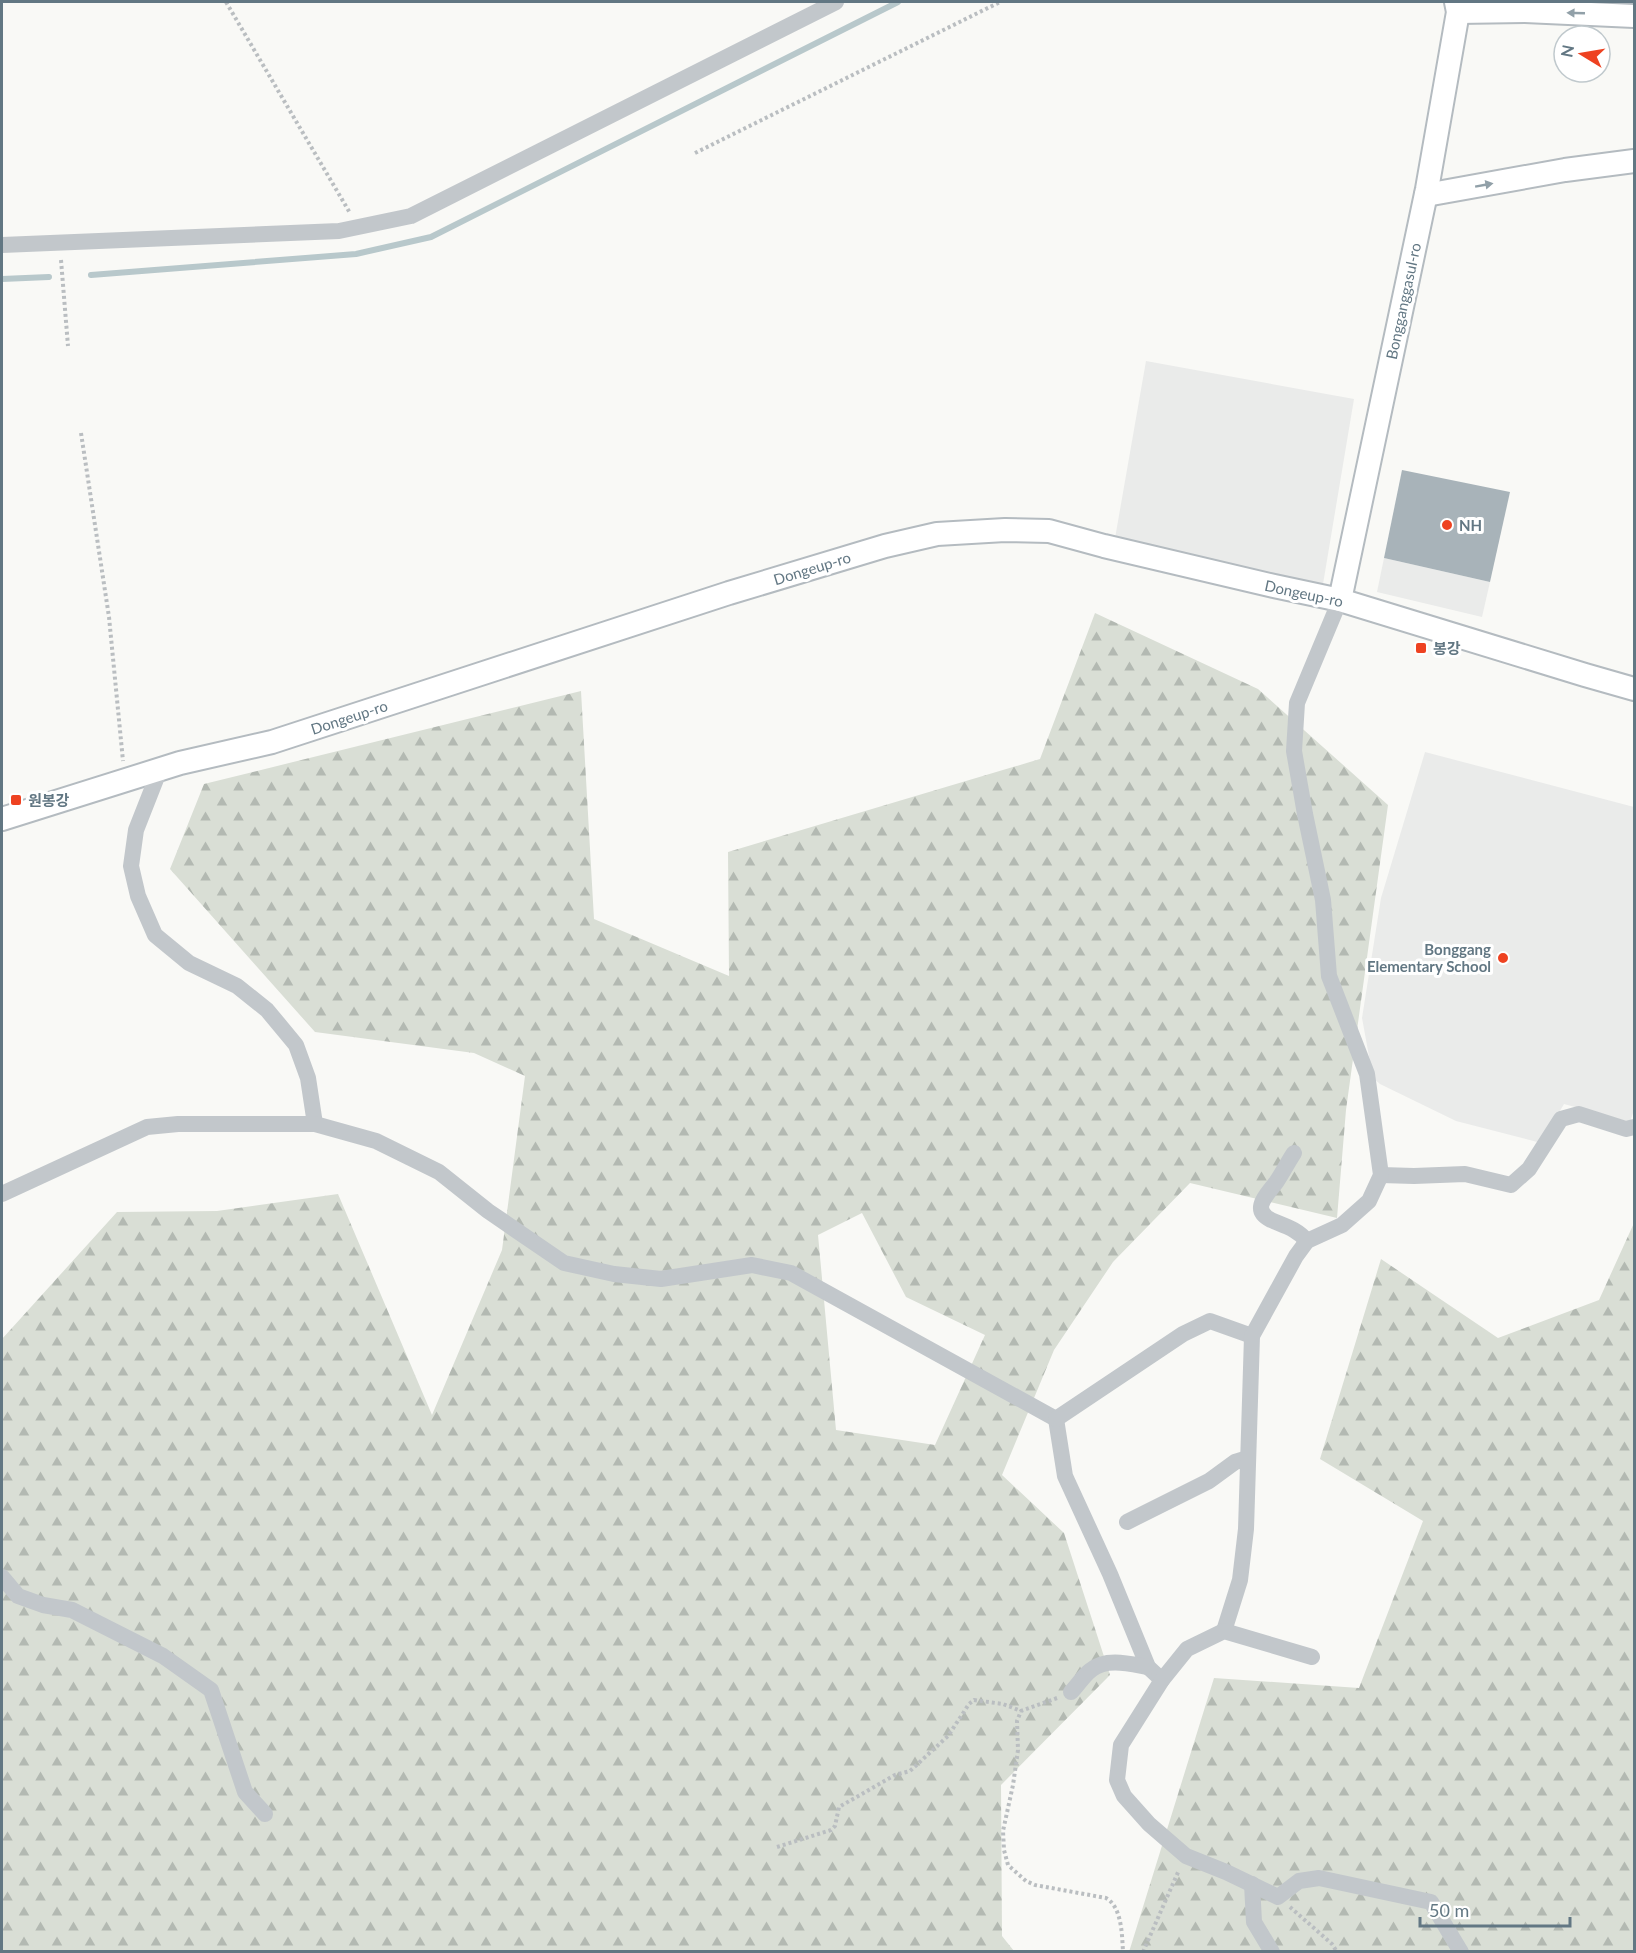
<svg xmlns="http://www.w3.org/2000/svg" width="1636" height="1953" viewBox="0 0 1636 1953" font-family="Lato,'Noto Sans KR',sans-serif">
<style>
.built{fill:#eaebea}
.forest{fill:url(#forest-firs);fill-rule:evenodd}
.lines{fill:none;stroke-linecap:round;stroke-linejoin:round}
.stream{stroke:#b8c8cb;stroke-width:6}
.building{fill:#a8b3b9}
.secondary-casing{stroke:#b4bbc0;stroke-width:26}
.path{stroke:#babec1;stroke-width:4;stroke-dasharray:3 3;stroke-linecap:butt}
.street{stroke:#c2c7cb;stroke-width:16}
.secondary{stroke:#fff;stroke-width:22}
.oneway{fill:#91a0a8}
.poi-dot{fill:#ee4221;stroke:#fff;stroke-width:2}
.labels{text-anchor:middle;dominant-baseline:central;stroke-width:6;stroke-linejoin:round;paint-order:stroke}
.street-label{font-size:15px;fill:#627783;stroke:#fff}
.poi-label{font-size:15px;font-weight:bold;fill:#627783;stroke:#fff;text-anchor:start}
</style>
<defs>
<pattern id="forest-firs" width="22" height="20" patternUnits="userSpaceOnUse" patternTransform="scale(1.5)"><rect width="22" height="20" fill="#d9ded5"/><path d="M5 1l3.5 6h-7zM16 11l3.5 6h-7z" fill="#b3b9b2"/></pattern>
</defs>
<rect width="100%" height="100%" fill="#f9f9f6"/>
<g class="built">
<polygon points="1146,361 1354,399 1323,584 1114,544"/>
<polygon points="1384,558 1490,582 1482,617 1377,592"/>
<polygon points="1425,752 1634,807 1634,1110 1630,1122 1564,1104 1541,1143 1456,1121 1380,1084 1373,1078 1362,1018 1381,898"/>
</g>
<g class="forest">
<path d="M1095,613L1258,689L1388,805L1346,1110L1337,1218L1190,1183L1113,1262L1054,1350L1002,1475L1064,1533L1110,1675L1001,1785L1002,1936L1014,1951H2V1339L117,1212L217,1211L338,1194L432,1415L502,1250L525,1076L474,1053L315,1032L170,869L204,784L581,691L594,919L729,976L728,852L1040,759ZM862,1213L906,1297L985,1335L935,1445L836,1430L818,1235Z"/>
<polygon points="1634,1223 1634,1951 1129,1952 1214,1678 1359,1688 1423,1521 1320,1459 1381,1259 1498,1338 1599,1300"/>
</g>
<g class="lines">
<g class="stream">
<polyline points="91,275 356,254 431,237 898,2"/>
<polyline points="2,279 49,277"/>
</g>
</g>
<polygon class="building" points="1402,470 1510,492 1490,582 1384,558"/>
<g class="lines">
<g class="secondary-casing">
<g id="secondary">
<polyline points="1458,12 1525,11 1634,16"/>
<polyline points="1426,195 1565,170 1634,161"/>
<polyline points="1340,600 1427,189 1458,12 1456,2"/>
<polyline points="2,819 180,763 272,742 729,593 885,546 937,534 1005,530 1049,531 1104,546 1274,586 1340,600 1585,675 1634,689"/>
</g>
</g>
<g class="path">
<polyline points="226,2 350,213"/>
<polyline points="695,153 1000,2"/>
<polyline points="61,260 68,346"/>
<polyline points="81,433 109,617 123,761"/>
<path d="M1057,1698L1021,1711L1017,1721L1018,1750L1013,1785L1003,1831L1004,1850L1008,1865L1026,1881L1035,1885L1106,1898C1122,1907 1122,1935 1123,1952"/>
<polyline points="777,1847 831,1830 835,1826 839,1807 895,1775 910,1771 948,1736 969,1704 974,1700 1003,1704 1021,1711"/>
<polyline points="1290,1907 1332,1944 1337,1952"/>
<polyline points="1143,1952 1179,1870"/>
</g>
<g class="street">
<polyline points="2,245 339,231 411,216 836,2"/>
<polyline points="160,769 136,830 131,866 138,896 155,935 189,963 237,986 267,1010 296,1045 308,1078 315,1124"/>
<path d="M1294,1153C1288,1162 1283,1172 1277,1181C1269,1193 1249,1209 1271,1220C1285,1226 1297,1229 1307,1241"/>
<polyline points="1381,1175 1414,1176 1465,1174 1511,1185 1529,1169 1561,1119 1579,1114 1626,1129 1634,1127"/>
<polyline points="2,1194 147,1127 178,1124 315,1124 376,1141 439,1172 488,1211 564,1263 614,1274 661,1279 752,1265 791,1273 1056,1419"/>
<polyline points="1056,1419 1065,1476 1110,1574 1148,1667 1162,1680"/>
<polyline points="1056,1419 1183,1334 1210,1321 1252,1336"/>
<polyline points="1127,1522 1209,1481 1235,1462 1248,1458"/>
<polyline points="2,1577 18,1596 43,1605 72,1610 163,1656 211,1690 245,1792 265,1814"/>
<polyline points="1224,1631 1240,1580 1246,1529 1252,1336 1296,1256 1307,1241 1342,1225 1369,1201 1381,1175 1367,1074 1329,976 1323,900 1305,814 1294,751 1297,703 1340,600"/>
<polyline points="1312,1657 1224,1631 1187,1649 1162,1680 1121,1745 1117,1780 1124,1796 1149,1824 1186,1856 1226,1872 1278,1897 1299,1881 1319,1878 1431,1902 1461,1952"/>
<path d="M1071,1692C1078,1685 1083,1676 1091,1670C1106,1657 1131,1664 1148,1667"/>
<polyline points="1252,1884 1254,1922 1272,1952"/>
</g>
<use href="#secondary" class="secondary"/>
</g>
<defs><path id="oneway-solid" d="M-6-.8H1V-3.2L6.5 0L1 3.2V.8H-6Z" transform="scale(1.5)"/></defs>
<g class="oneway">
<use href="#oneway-solid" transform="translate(1576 13) rotate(-178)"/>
<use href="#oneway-solid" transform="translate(1484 185) rotate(-10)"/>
</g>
<g class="poi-dot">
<circle cx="1447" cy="525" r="6"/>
<rect x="1415" y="642" width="12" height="12" rx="3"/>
<rect x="10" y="794" width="12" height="12" rx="3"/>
<circle cx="1503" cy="958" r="6"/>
</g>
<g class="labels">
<g class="street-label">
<text transform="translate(1403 301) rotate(-78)">Bongganggasul-ro</text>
<text transform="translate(812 568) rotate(-17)">Dongeup-ro</text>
<text transform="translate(1304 593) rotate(12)">Dongeup-ro</text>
<text transform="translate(349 717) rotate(-18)">Dongeup-ro</text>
</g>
<g class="poi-label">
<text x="1459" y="525">NH</text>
<text x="1433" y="648">봉강</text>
<text x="28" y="800">원봉강</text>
<text x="1491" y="949" text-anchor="end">Bonggang<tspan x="1491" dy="17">Elementary School</tspan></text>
</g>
</g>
<rect width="1636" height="1953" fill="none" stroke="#627783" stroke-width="6"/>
<g transform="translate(1582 54) rotate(281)"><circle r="28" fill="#ffffff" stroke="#c0c9cd" stroke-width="1.5"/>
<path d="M0-4.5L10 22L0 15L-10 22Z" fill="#ee4221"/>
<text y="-9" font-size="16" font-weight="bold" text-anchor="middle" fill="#627783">N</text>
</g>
<path d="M1420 1917v9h150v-9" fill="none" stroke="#627783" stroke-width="3"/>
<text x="1429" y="1917" font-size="18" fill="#627783" stroke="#ffffff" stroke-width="4.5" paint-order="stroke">50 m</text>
</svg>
